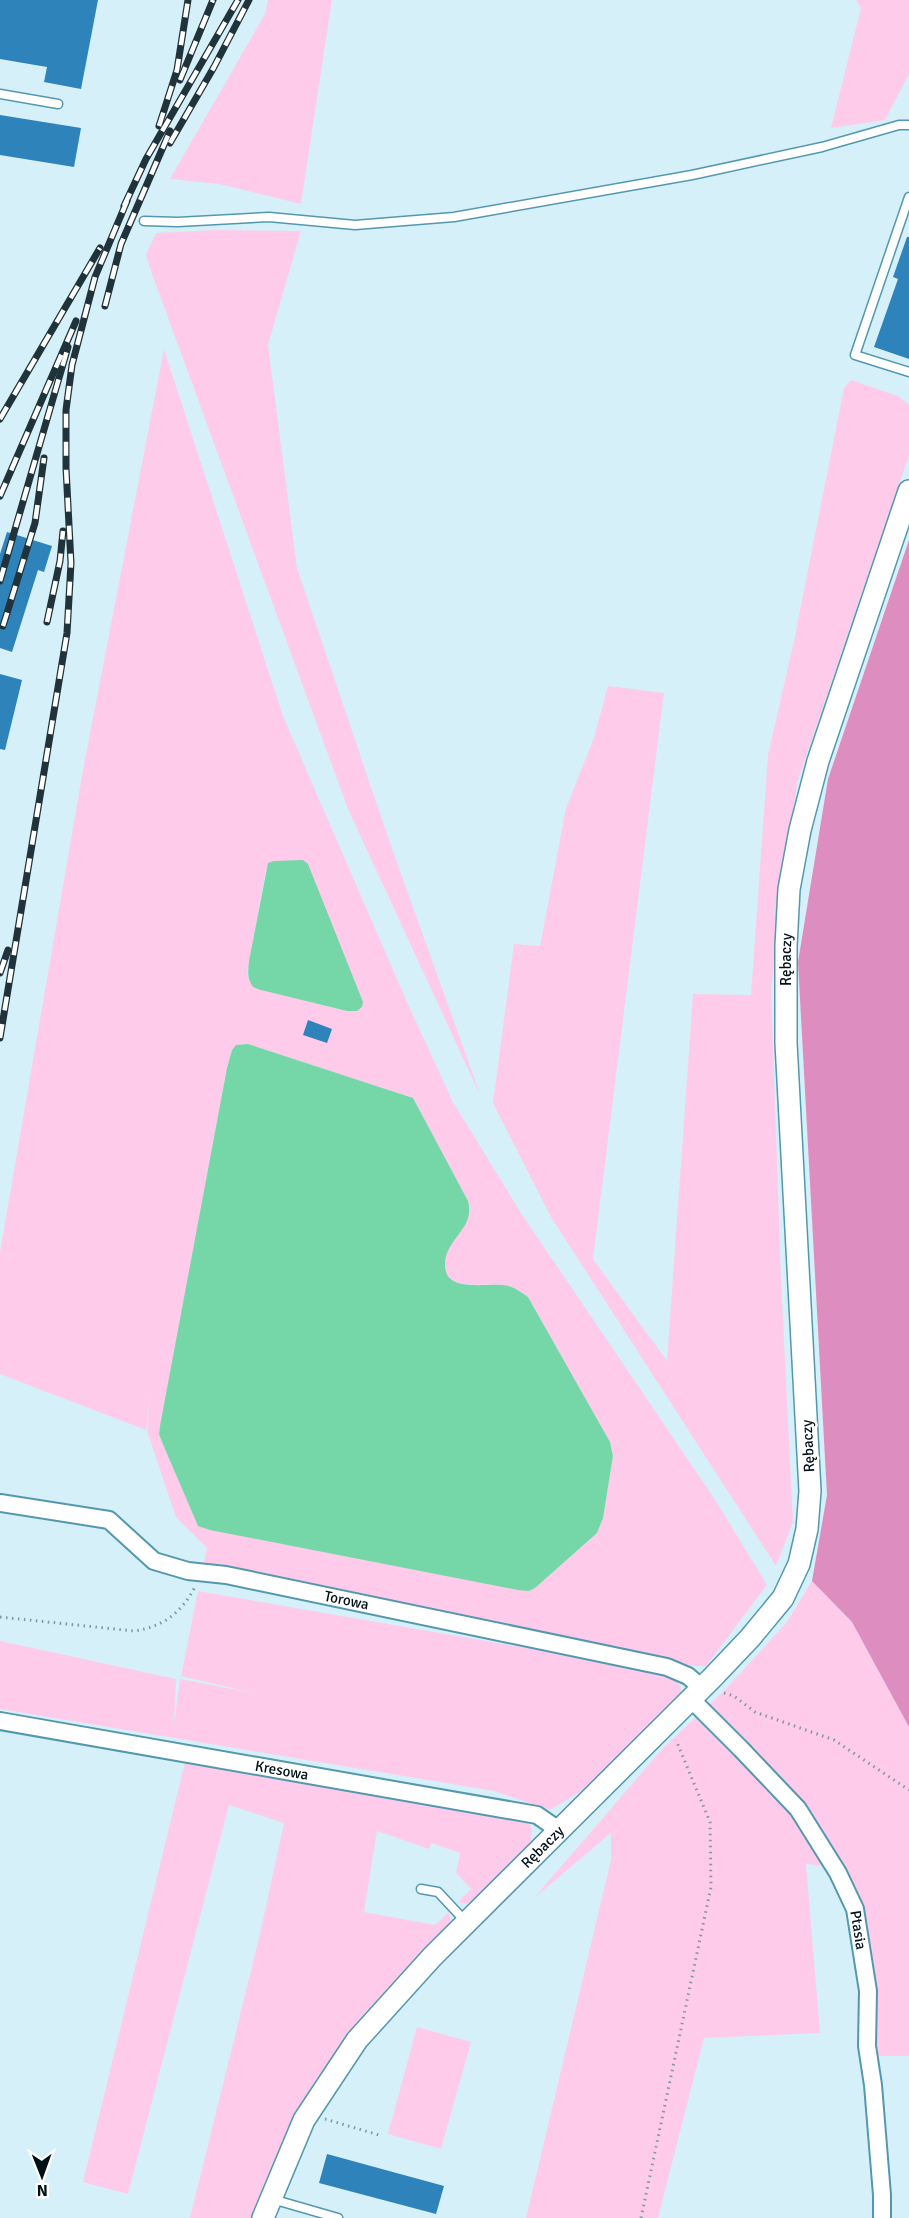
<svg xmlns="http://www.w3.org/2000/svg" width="909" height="2218" viewBox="0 0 909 2218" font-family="Signika,sans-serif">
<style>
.green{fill:#feccea;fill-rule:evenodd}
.forest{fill:#dd8dc0}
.water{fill:#75d7a8}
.building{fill:#2e83ba}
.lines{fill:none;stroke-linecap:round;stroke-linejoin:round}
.service-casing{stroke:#5398af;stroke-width:11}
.minor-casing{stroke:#5398af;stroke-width:20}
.tertiary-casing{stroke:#5398af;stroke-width:24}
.path{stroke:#80979f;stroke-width:3;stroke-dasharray:1.5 4.5;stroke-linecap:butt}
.service{stroke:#fff;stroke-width:8}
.minor{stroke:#fff;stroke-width:16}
.tertiary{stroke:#fff;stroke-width:21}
.rail-casing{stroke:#21333a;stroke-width:7}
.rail{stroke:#fff;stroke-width:4.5;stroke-dasharray:14;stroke-linecap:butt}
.labels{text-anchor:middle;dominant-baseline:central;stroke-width:5;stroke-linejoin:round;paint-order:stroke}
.street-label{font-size:15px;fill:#001017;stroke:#fff}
</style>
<rect width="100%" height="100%" fill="#d5f0f9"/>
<g class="green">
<polygon points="268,0 332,0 301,204 219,184 170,179 265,14"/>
<polygon points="856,0 909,0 909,74 885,120 831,128 861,8"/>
<polygon points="217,230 301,231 268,345 297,568 389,840 481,1097 348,809 152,274 146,255 156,233"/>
<path d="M164,349L283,716L407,1002L453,1102L521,1213L716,1501L767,1585L706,1666H691L204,1563L207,1548L176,1517L147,1431L150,1394L146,1430L0,1374V1252L83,770ZM266,869L347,1011L253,987L247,974ZM241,1044H248L413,1098L468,1201L471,1210C463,1223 449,1241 445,1255C433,1293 483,1283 503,1285C513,1286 520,1291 528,1297L610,1442L613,1457L603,1518L597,1533L535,1588L198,1526L159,1434L227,1068L232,1049Z"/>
<polygon points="851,380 898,396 909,405 909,455 797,783 771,989 781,1279 793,1522 776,1566 551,1217 493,1103 514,944 540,946 566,808 594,738 608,686 664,693 593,1259 667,1361 693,994 751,995 768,755 794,641 844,388"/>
<polygon points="812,1581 852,1622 909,1727 909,2056 867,2056 845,1868 806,1864 820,2033 704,2038 658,2218 526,2218 611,1860 611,1833 534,1898 664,1747 724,1691 787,1622"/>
<polygon points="198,1591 509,1645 606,1659 668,1674 677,1680 682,1692 606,1773 593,1784 550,1810 494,1791 0,1709 0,1641 176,1679 174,1726 180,1679 258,1694 181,1676"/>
<polygon points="185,1762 518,1815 530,1825 532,1832 530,1845 477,1900 465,1904 458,1902 471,1889 456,1873 460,1853 431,1843 429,1849 377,1831 364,1912 435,1925 449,1912 451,1923 339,2049 314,2083 296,2115 253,2218 190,2218 260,1934 284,1823 229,1805 128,2194 83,2182"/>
<polygon points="417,2027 471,2042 441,2149 388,2134"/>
</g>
<polygon class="forest" points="909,540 909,1727 852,1622 812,1581 827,1495 798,962 828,779"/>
<g class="water">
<path d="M303,860L308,864L363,1002L362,1007L357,1011H347L261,990L253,987C247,978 248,972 249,961L268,863L274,861Z"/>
<path d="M248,1044L413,1098L468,1201C476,1228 445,1239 445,1264C444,1293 484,1283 503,1285C513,1286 520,1291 528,1297L610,1442L613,1456L603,1518L597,1533L535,1588L529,1591L518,1590L210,1530L198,1526L162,1442L159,1434L160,1426L227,1068L232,1050L236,1045Z"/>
</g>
<g class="building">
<polygon points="0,0 98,0 81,89 44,82 47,67 0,59"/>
<polygon points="0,115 81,128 74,167 0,155"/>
<polygon points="907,237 909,237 909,359 874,347 898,279 893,277"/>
<polygon points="7,532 52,546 44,572 38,570 12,652 0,648 0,554"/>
<polygon points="0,674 22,680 5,750 0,749"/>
<polygon points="308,1020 332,1029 327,1043 303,1035"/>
<polygon points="327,2154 444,2186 436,2214 319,2183"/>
</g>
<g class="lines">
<g class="service-casing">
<g id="service">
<polyline points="0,94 58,104"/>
<polyline points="909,197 855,355 909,372"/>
<polyline points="144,221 178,222 269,217 355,225 454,217 692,175 822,147 899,125 909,125"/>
<polyline points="421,1889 438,1892 467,1923"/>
<polyline points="272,2199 338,2218"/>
</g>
</g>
<g class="minor-casing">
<g id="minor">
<path id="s1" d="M0,1503L109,1520L154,1561L188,1571L226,1575L667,1667L688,1676L702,1688"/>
<path id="s2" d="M691,1699L741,1749L798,1809L838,1873L855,1909L868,1991L867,2046L873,2085L882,2195V2218"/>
<path id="s3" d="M0,1721L537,1815L560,1831"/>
</g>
</g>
<g class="tertiary-casing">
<g id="tertiary">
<path id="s4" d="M263,2218L304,2120L357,2040L432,1957L712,1678L750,1638L783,1598L799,1564L807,1529L810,1491L786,1043V946L789,889L800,830L818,761L909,491"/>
</g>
</g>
<g class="path">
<path d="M0,1617L134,1631C163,1627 181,1613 195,1587"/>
<polyline points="724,1693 734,1696 755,1712 834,1740 909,1790"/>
<polyline points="325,2119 379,2135"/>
<polyline points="641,2218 711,1887 710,1822 676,1740"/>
</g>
<use href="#service" class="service"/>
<use href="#minor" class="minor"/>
<use href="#tertiary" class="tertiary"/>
<g class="rail-casing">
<g id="rail">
<polyline points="180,80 213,0"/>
<polyline points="159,126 177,70 188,0"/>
<polyline points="170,143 214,67 249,0"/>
<polyline points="124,206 146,159 238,0"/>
<polyline points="105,306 121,244 170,131"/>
<polyline points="0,419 100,248"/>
<polyline points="0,496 76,321"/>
<polyline points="0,581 68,347"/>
<polyline points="47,622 60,561 63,531"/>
<polyline points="3,626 35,523 44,458"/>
<polyline points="0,973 8,950"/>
<polyline points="0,1038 67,633 71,563 66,468 66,410 72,365 95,277 127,201"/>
</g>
</g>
<use href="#rail" class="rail"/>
</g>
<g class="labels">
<g class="street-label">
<text stroke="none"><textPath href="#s4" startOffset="1460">Rębaczy</textPath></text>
<text transform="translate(808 1446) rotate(-93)">Rębaczy</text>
<text stroke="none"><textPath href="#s1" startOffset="368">Torowa</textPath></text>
<text stroke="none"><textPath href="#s3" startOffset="286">Kresowa</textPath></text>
<text stroke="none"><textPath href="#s4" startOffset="470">Rębaczy</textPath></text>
<text stroke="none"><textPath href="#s2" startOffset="290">Ptasia</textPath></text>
</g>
</g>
<g transform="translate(42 2176) rotate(179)" stroke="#ffffff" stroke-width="4.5" paint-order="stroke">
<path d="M0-4.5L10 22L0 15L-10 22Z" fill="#001017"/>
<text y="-9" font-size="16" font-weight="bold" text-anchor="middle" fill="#001017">N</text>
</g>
</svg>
